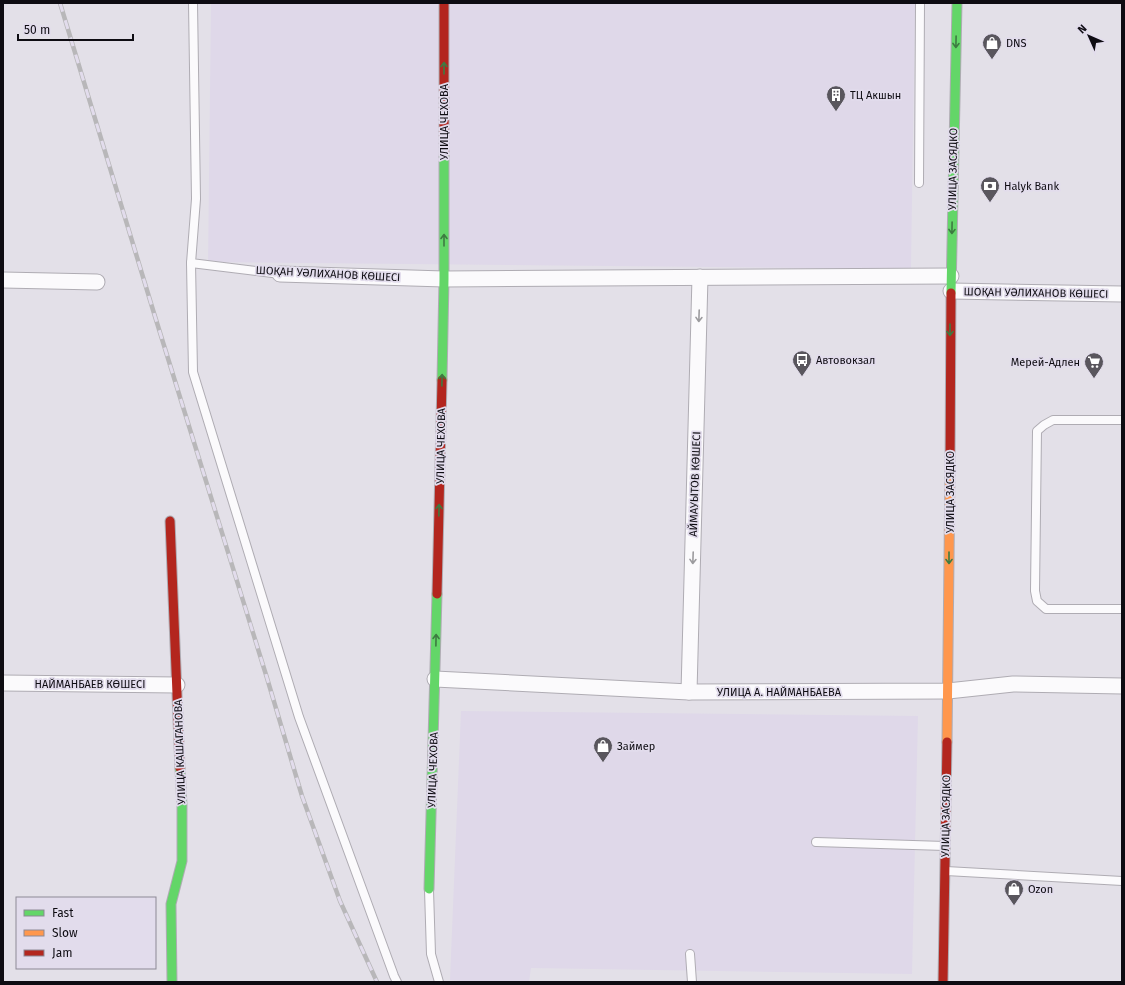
<svg xmlns="http://www.w3.org/2000/svg" width="1125" height="985" viewBox="0 0 1125 985" font-family="'Fira Sans',sans-serif">
<style>
.built{fill:#dfd8e9}
.lines{fill:none;stroke-linecap:round;stroke-linejoin:round}
.lane-casing{stroke:#afacb3;stroke-width:10}
.street-casing{stroke:#afacb3;stroke-width:17}
.fast-casing{stroke:#afacb3;stroke-width:11}
.slow-casing{stroke:#afacb3;stroke-width:11}
.jam-casing{stroke:#afacb3;stroke-width:11}
.lane{stroke:#fbfafc;stroke-width:8}
.street{stroke:#fbfafc;stroke-width:15}
.fast{stroke:#63d668;stroke-width:9}
.slow{stroke:#ff974d;stroke-width:9}
.jam{stroke:#b3261e;stroke-width:9}
.rail-casing{stroke:#b8b7b9;stroke-width:4.5}
.rail{stroke:#e2dcec;stroke-width:3;stroke-dasharray:9;stroke-linecap:butt}
.oneway{stroke:#3d7b41}
.oneway2{stroke:#9c9b9e}
.labels{text-anchor:middle;dominant-baseline:central;stroke-width:3.5;stroke-linejoin:round;paint-order:stroke}
.poi-label{font-size:11px;fill:#0e0c12;stroke:#e2dcec;text-anchor:start}
.street-label{font-size:11px;fill:#0e0c12;stroke:#e2dcec}
</style>
<rect width="100%" height="100%" fill="#e3e0e8"/>
<g class="built">
<polygon points="211,3 915,3 911,269 208,262"/>
<polygon points="461,711 918,716 912,974 531,968 529,982 477,982 450,980"/>
</g>
<g class="lines">
<g class="lane-casing">
<g id="lane">
<polyline points="193,3 196,199 191,263 280,274"/>
<polyline points="919,183 920,3"/>
<polyline points="191,263 193,372 299,717 394,976 397,982"/>
<polyline points="1122,420 1053,420 1044,425 1037,431 1035,591 1037,601 1046,609 1122,609"/>
<polyline points="816,842 945,846"/>
<polyline points="946,871 1122,881"/>
<polyline points="429,890 431,954 439,982"/>
<polyline points="690,954 692,982"/>
</g>
</g>
<g class="street-casing">
<g id="street">
<polyline points="280,274 444,279 951,276"/>
<polyline points="3,280 97,282"/>
<polyline points="951,291 1122,294"/>
<polyline points="435,679 689,692 948,691 1013,684 1122,686"/>
<polyline points="3,683 177,685"/>
<polyline points="689,692 700,277"/>
</g>
</g>
<g class="fast-casing">
<g id="fast">
<polyline points="951,293 957,3"/>
<polyline points="442,380 444,279 444,154"/>
<polyline points="429,889 437,594"/>
<polyline points="172,982 171,904 182,861 182,806 180,768"/>
</g>
</g>
<g class="slow-casing">
<polyline id="slow" points="947,742 950,468"/>
</g>
<g class="jam-casing">
<g id="jam">
<polyline points="444,3 444,154"/>
<polyline points="950,468 951,293"/>
<polyline points="170,521 180,768"/>
<polyline points="437,594 442,380"/>
<polyline points="943,982 947,742"/>
</g>
</g>
<use href="#lane" class="lane"/>
<use href="#street" class="street"/>
<use href="#fast" class="fast"/>
<use href="#slow" class="slow"/>
<use href="#jam" class="jam"/>
<g class="rail-casing">
<polyline id="rail" points="60,3 153,310 267,678 302,796 340,901 377,982"/>
</g>
<use href="#rail" class="rail"/>
</g>
<defs><path id="oneway-shaft" d="M-6 0H5M1.5-3L5.5 0L1.5 3" fill="none" stroke-width="1.6" stroke-linecap="round" stroke-linejoin="round"/></defs>
<g class="oneway">
<use href="#oneway-shaft" transform="translate(956 42) rotate(91)"/>
<use href="#oneway-shaft" transform="translate(444 68) rotate(-90)"/>
<use href="#oneway-shaft" transform="translate(952 228) rotate(91)"/>
<use href="#oneway-shaft" transform="translate(444 240) rotate(-90)"/>
<use href="#oneway-shaft" transform="translate(950 330) rotate(90)"/>
<use href="#oneway-shaft" transform="translate(442 380) rotate(-89)"/>
<use href="#oneway-shaft" transform="translate(439 510) rotate(-89)"/>
<use href="#oneway-shaft" transform="translate(949 558) rotate(90)"/>
<use href="#oneway-shaft" transform="translate(436 640) rotate(-89)"/>
</g>
<g class="oneway2">
<use href="#oneway-shaft" transform="translate(699 316) rotate(92)"/>
<use href="#oneway-shaft" transform="translate(693 558) rotate(92)"/>
</g>
<defs>
<g id="shop-pin" transform="scale(1)"><path d="M0 17L-7.5 6A9.5 9.5 0 1 1 7.5 6Z" fill="#59565d" stroke="#e2dcec"/><path d="M-5-2.5h2.3a2.7 3.5 0 0 1 5.4 0H5L5.5 6h-11ZM-1.5-2.5h3a1.5 2.3 0 0 0-3 0Z" fill="#fff"/></g>
<g id="building-pin" transform="scale(1)"><path d="M0 17L-7.5 6A9.5 9.5 0 1 1 7.5 6Z" fill="#59565d" stroke="#e2dcec"/><path d="M-4-6H4V6H1V3H-1V6H-4ZM-2.5-4.3h1.7v1.8h-1.7ZM.8-4.3h1.7v1.8H.8ZM-2.5-1h1.7V.8h-1.7ZM.8-1h1.7V.8H.8Z" fill="#fff"/></g>
<g id="bank-pin" transform="scale(1)"><path d="M0 17L-7.5 6A9.5 9.5 0 1 1 7.5 6Z" fill="#59565d" stroke="#e2dcec"/><path d="M-6-4H6V4H-6ZM0-2.3a2.3 2.3 0 1 0 0 4.6a2.3 2.3 0 1 0 0-4.6Z" fill="#fff"/></g>
<g id="bus-pin" transform="scale(1)"><path d="M0 17L-7.5 6A9.5 9.5 0 1 1 7.5 6Z" fill="#59565d" stroke="#e2dcec"/><path d="M-5-6H5V4H4V6H2V4H-2V6H-4V4H-5ZM-3.5-4V0h7V-4ZM-3.5 1.2v1.5H-2V1.2ZM2 1.2v1.5H3.5V1.2Z" fill="#fff"/></g>
<g id="supermarket-pin" transform="scale(1)"><path d="M0 17L-7.5 6A9.5 9.5 0 1 1 7.5 6Z" fill="#59565d" stroke="#e2dcec"/><path d="M-6-5.5h2.5l.6 2H6L4.5 2H-2.5L-4.4-4H-6ZM-1.5 3.2a1.3 1.3 0 1 0 .1 0ZM3 3.2a1.3 1.3 0 1 0 .1 0Z" fill="#fff"/></g>
</defs>
<g fill-rule="evenodd">
<use href="#shop-pin" x="992" y="43"/>
<use href="#building-pin" x="836" y="95"/>
<use href="#bank-pin" x="990" y="186"/>
<use href="#bus-pin" x="802" y="360"/>
<use href="#supermarket-pin" x="1094" y="362"/>
<use href="#shop-pin" x="603" y="746"/>
<use href="#shop-pin" x="1014" y="889"/>
</g>
<g class="labels">
<g class="poi-label">
<text x="1006" y="43">DNS</text>
<text x="850" y="95">ТЦ Акшын</text>
<text x="1004" y="186">Halyk Bank</text>
<text x="816" y="360">Автовокзал</text>
<text x="1080" y="362" text-anchor="end">Мерей-Адлен</text>
<text x="617" y="746">Займер</text>
<text x="1028" y="889">Ozon</text>
</g>
<g class="street-label">
<text transform="translate(444 122) rotate(-90)">УЛИЦА ЧЕХОВА</text>
<text transform="translate(953 169) rotate(-89)">УЛИЦА ЗАСЯДКО</text>
<text transform="translate(328 274) rotate(3)">ШОҚАН УӘЛИХАНОВ КӨШЕСІ</text>
<text transform="translate(1036 293) rotate(1)">ШОҚАН УӘЛИХАНОВ КӨШЕСІ</text>
<text transform="translate(441 446) rotate(-89)">УЛИЦА ЧЕХОВА</text>
<text transform="translate(695 484) rotate(-88)">АЙМАУЫТОВ КӨШЕСІ</text>
<text transform="translate(950 492) rotate(-90)">УЛИЦА ЗАСЯДКО</text>
<text x="90" y="684">НАЙМАНБАЕВ КӨШЕСІ</text>
<text x="779" y="692">УЛИЦА А. НАЙМАНБАЕВА</text>
<text transform="translate(180 752) rotate(-92)">УЛИЦА КАШАГАНОВА</text>
<text transform="translate(433 770) rotate(-88)">УЛИЦА ЧЕХОВА</text>
<text transform="translate(946 816) rotate(-89)">УЛИЦА ЗАСЯДКО</text>
</g>
</g>
<rect width="1125" height="985" fill="none" stroke="#0e0c12" stroke-width="8"/>
<rect x="16" y="897" width="140" height="72" fill="#e2dcec" stroke="#8d8995"/>
<rect x="24" y="910" width="20" height="6" fill="#63d668" stroke="#8d8995"/>
<text x="52" y="917" font-size="12" fill="#0e0c12">Fast</text>
<rect x="24" y="930" width="20" height="6" fill="#ff974d" stroke="#8d8995"/>
<text x="52" y="937" font-size="12" fill="#0e0c12">Slow</text>
<rect x="24" y="950" width="20" height="6" fill="#b3261e" stroke="#8d8995"/>
<text x="52" y="957" font-size="12" fill="#0e0c12">Jam</text>
<g transform="translate(1089 36) rotate(315)" stroke="#e2dcec" stroke-width="3" paint-order="stroke">
<path d="M0-3L7 15L0 10L-7 15Z" fill="#0e0c12"/>
<text y="-6" font-size="11" font-weight="bold" text-anchor="middle" fill="#0e0c12">N</text>
</g>
<path d="M18 34v6h115v-6" fill="none" stroke="#0e0c12" stroke-width="2"/>
<text x="24" y="34" font-size="12" fill="#0e0c12" stroke="#e2dcec" stroke-width="3" paint-order="stroke">50 m</text>
</svg>
